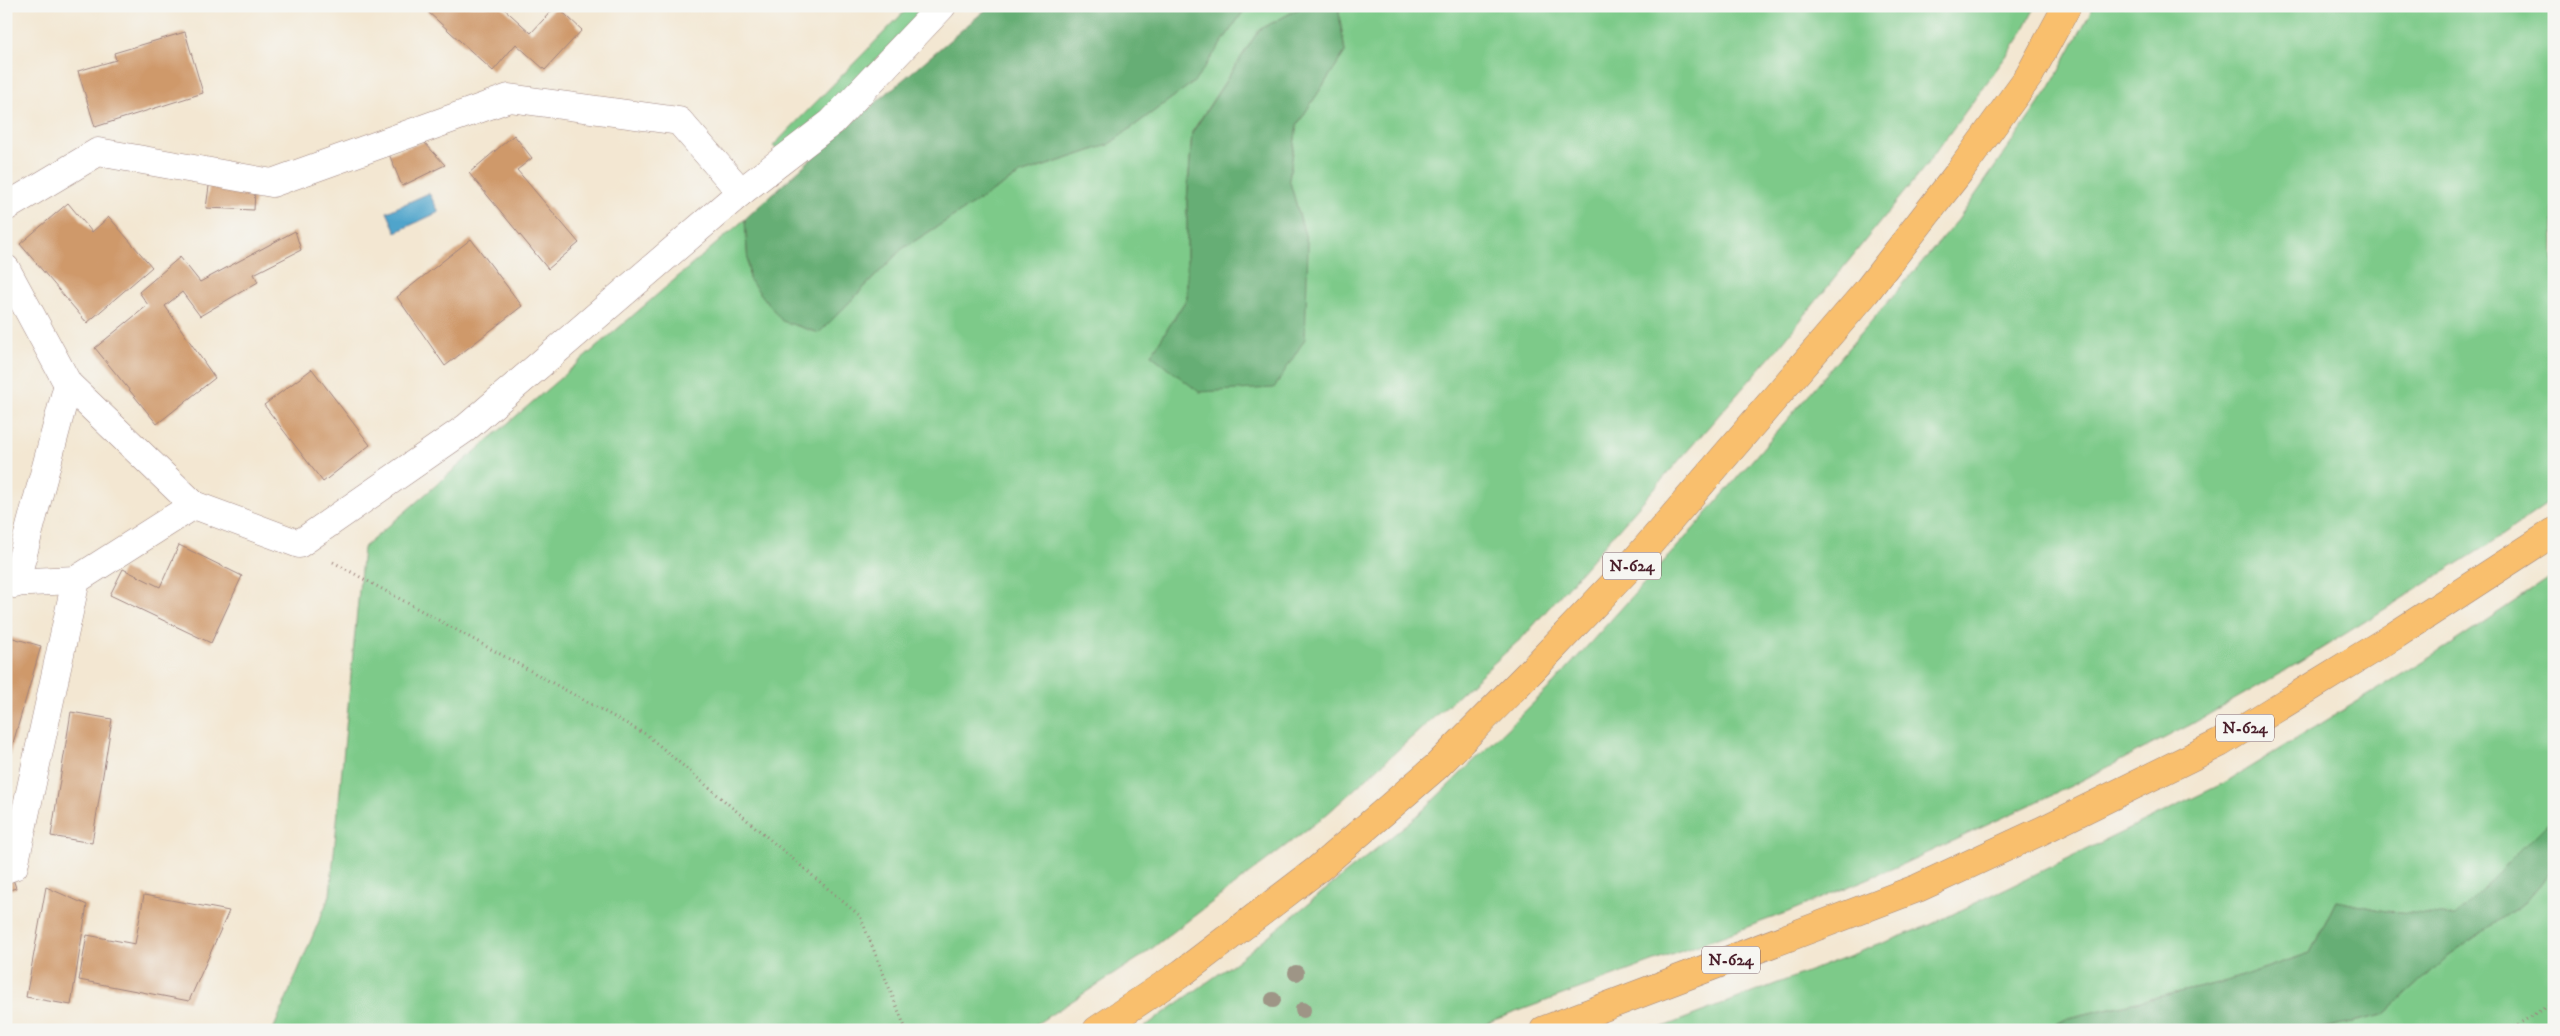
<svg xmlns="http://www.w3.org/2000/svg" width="2560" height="1036" viewBox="0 0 2560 1036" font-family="'IM FELL DW Pica',serif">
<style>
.green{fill:#7dca89;stroke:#64745a}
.forest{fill:#66ae75;stroke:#586650}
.water{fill:#50a4cb;stroke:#4d627b}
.building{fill:#cf996b}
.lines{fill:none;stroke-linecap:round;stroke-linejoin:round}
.street-casing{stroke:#9e837e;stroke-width:29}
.highway-casing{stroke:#9e837e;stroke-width:29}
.path{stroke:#9e837e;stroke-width:3;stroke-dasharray:1 4;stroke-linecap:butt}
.street{stroke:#fff;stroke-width:28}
.highway{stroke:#f9bf6d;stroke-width:28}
.tree{fill:#9e9586}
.labels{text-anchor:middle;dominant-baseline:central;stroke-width:5;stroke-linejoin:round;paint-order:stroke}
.shield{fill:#f6f6f2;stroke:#7e6067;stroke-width:1}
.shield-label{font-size:16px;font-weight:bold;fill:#4a1f2b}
</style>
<rect width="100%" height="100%" fill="#f6f6f2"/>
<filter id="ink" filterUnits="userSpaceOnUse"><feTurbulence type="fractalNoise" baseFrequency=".02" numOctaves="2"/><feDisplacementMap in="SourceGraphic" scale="10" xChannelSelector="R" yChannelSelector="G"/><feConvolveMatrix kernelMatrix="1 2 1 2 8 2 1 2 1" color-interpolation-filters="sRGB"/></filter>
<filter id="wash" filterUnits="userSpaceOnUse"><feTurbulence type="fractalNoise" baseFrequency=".0096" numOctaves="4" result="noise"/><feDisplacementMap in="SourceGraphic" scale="20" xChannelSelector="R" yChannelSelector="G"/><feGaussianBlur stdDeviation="1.12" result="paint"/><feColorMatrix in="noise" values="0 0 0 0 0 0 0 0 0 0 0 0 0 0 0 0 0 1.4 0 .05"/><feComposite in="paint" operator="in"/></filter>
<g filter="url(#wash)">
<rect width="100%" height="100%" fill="#f3e7d2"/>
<g class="green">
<polygon points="910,6 928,6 783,155 773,146"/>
<polygon points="1247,6 1304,6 1259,30 1192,132 1187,202 1187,298 1151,355 1308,246 1289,179 1297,125 1345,52 1338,6 2036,6 2018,40 1927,164 1779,347 1525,635 1327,814 1142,956 1027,1030 273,1030 330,895 363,548 745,219 749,279 819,333 902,249 1020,174 1108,145 1195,81"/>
<polygon points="2094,6 2554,6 2554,499 2486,546 2300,662 2192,724 2071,786 1903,864 1788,912 1467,1030 1140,1030 1237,961 1417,816 1554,683 1695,527 1958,220 2049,89"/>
<polygon points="2554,575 2554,817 2455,917 2386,911 2336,901 2310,953 2227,981 2068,1018 2045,1030 1655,1030 1930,925 2224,783 2448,646"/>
<polygon points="2554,868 2554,1030 2314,1030 2384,1015 2449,955 2524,903"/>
</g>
<g class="forest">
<polygon points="990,6 1247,6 1195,81 1108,145 1020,174 902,249 819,333 782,321 749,279 745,219 833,139"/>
<polygon points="1304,6 1338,6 1345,52 1297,125 1289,179 1308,246 1305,339 1274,388 1199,392 1151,355 1187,298 1187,202 1192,133 1259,30"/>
<polygon points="2554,817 2554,868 2524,903 2449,955 2384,1015 2314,1030 2045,1030 2068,1018 2227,981 2310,953 2336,901 2386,911 2455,916"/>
</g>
<polygon class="water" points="429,193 439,212 396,232 387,212"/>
<g id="blocks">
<g class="building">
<polygon points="431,6 501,6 531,33 556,6 582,30 545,70 516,44 493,71 427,11"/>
<polygon points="185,32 203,93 95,127 78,71 116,60 114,53"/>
<polygon points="514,135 532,158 517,170 579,243 548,269 469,173"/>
<polygon points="424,142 445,165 402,186 389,154"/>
<polygon points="210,179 255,191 254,210 206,208"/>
<polygon points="68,203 92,232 109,217 152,267 87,323 20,244"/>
<polygon points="295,231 301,250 254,274 258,282 200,316 182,292 165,306 215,378 157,424 95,348 148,305 139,292 180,257 200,282"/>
<polygon points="471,239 522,306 445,366 397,297"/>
<polygon points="312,369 370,445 323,482 264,405"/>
<polygon points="179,545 242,576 211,643 110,595 123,569 160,587"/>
<polygon points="6,636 41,646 7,764 6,764"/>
<polygon points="71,712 112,719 92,843 51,836"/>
<polygon points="12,876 16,888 6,891 6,878"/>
<polygon points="46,887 87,905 71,1005 26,997"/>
<polygon points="144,895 229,911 189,1001 79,980 87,935 135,944"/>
</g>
</g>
</g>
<g filter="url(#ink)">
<use href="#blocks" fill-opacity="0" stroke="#9e837e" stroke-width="1"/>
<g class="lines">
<g class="street-casing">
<g id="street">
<polyline points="6,207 98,152 272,183 509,98 679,121 741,192"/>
<polyline points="6,269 68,384 194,505 299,544 466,428 741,192 832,122 942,6"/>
<polyline points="6,583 76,580"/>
<polyline points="15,584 68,384"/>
<polyline points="6,869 14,866 76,580 194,505"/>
</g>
</g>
<g class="highway-casing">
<g id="highway">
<polyline points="1097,1030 1182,973 1318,869 1437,766 1532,670 1627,570 1866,292 1960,171 2029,76 2067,6"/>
<polyline points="1544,1030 1918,888 2041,831 2220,743 2394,636 2554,532"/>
</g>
</g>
<g class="path">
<polyline points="333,562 647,735 860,916 905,1027"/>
<polyline points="2509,1030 2554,1002"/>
</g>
<use href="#street" class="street"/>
<use href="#highway" class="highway"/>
</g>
<g class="tree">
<circle cx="1296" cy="973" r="8"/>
<circle cx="1273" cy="1000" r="8"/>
<circle cx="1303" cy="1010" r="8"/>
</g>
</g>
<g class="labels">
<g class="shield">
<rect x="1603" y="552.5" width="58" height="27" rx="4"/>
<rect x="2216" y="714.5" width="58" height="27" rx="4"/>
<rect x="1702" y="946.5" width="58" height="27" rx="4"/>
</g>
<g class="shield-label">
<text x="1632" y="566">N-624</text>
<text x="2245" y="728">N-624</text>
<text x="1731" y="960">N-624</text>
</g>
</g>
<rect width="2560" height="1036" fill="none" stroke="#f6f6f2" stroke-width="25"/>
</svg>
